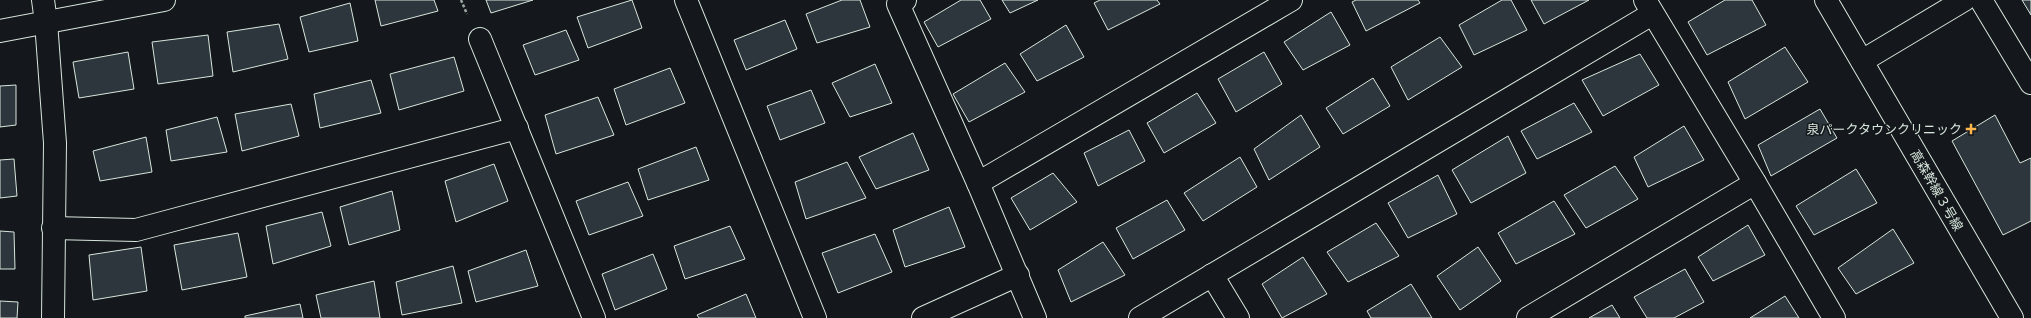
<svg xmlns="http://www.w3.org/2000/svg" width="2031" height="318" viewBox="0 0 2031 318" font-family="Montserrat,'Noto Sans JP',sans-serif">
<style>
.building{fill:#2c363c;stroke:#d8e6dc}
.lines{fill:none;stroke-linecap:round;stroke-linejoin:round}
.minor-casing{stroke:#d8e6dc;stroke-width:24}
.path{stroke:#9da8a2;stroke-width:2.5;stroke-dasharray:3 2;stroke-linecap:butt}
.minor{stroke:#14181c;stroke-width:22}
.poi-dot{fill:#ffb74d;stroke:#14181c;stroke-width:1.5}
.labels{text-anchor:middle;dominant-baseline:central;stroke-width:3;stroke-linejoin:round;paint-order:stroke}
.poi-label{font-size:13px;fill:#d8e6dc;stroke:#14181c;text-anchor:end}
.street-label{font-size:13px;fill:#d8e6dc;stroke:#14181c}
</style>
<rect width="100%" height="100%" fill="#14181c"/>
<g class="building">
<polygon points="375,0 434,0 438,11 381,26"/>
<polygon points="486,0 533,0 491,13"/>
<polygon points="632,0 642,28 588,48 577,17"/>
<polygon points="842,0 860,0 870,27 817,43 806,14"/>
<polygon points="961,0 980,0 991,19 938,47 924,22"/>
<polygon points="1002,0 1038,0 1010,13"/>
<polygon points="1100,0 1157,0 1160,4 1108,30 1094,3"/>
<polygon points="1356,0 1418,0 1420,3 1366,31 1352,2"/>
<polygon points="1502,0 1511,0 1527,30 1474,55 1459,25"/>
<polygon points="1531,0 1589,0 1544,24"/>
<polygon points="1725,0 1752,0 1766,25 1707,55 1688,22"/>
<polygon points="2022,0 2031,0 2031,15"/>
<polygon points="350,3 358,41 309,52 300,17"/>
<polygon points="1331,12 1350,45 1303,70 1284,42"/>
<polygon points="785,20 797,49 746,70 734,40"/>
<polygon points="279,24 288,59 233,72 227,32"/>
<polygon points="1066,25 1084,57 1037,81 1020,54"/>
<polygon points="566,30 579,60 535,75 523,45"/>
<polygon points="208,35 213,76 158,84 152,42"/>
<polygon points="1440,37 1462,67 1408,100 1391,67"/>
<polygon points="1785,47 1808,82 1745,119 1728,82"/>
<polygon points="128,52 134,89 79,98 73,62"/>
<polygon points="1264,52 1282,84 1236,112 1218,79"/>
<polygon points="1640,54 1659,85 1603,116 1582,80"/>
<polygon points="454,57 464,91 399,110 390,74"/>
<polygon points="1005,63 1025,92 969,122 953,94"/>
<polygon points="875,64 892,103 850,117 832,83"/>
<polygon points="670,68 685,103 626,125 614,89"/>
<polygon points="1373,78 1390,106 1343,134 1326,108"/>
<polygon points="371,80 381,113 320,128 314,94"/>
<polygon points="16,85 16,125 0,127 0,86"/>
<polygon points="811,90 825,123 780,140 767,106"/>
<polygon points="1197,93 1216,123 1164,153 1147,123"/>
<polygon points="598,97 614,135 556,154 545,115"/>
<polygon points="1574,103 1592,132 1537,159 1521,131"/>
<polygon points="291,104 299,136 242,151 235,114"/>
<polygon points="1820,109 1837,138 1771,176 1758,145"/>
<polygon points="1301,115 1320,147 1269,180 1254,149"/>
<polygon points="1995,115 2020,163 2031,158 2031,221 2003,235 1952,141"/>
<polygon points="217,117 227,152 171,161 166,130"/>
<polygon points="1684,126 1704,160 1648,187 1634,157"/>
<polygon points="1129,130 1145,161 1098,186 1084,153"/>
<polygon points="913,133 929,170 876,189 859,157"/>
<polygon points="1508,136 1526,173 1471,203 1452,170"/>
<polygon points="146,137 152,172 100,181 93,151"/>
<polygon points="696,147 709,180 648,200 638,169"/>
<polygon points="1240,157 1257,187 1203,221 1184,193"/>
<polygon points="14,159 17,196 0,198 0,160"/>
<polygon points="847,162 866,198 806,219 795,182"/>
<polygon points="494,164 508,201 456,222 445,181"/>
<polygon points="1615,166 1638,199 1586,228 1564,195"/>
<polygon points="1856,169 1877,203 1814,235 1796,206"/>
<polygon points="1053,173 1077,202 1030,230 1011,198"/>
<polygon points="1438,175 1457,214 1408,238 1388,203"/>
<polygon points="628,182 643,216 589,235 576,201"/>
<polygon points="392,191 400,230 349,245 340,207"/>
<polygon points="1167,200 1185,230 1133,259 1116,228"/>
<polygon points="1554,201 1575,234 1516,264 1498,233"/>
<polygon points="949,207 965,247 905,267 893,230"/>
<polygon points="322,212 331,246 273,264 266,226"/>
<polygon points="1376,223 1399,256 1348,282 1327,252"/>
<polygon points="1748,225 1765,255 1713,281 1698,257"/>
<polygon points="730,226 745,259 685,279 674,246"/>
<polygon points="1893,229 1914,263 1856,294 1838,268"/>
<polygon points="0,231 14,232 15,269 0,269"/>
<polygon points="238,233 247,277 182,290 174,245"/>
<polygon points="875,234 892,272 838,293 822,253"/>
<polygon points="1103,242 1125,275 1071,302 1058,270"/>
<polygon points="141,247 147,291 93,300 89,255"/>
<polygon points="1478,247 1501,281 1460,310 1437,276"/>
<polygon points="526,250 538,286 476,302 468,271"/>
<polygon points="653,254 667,289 615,310 602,274"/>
<polygon points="1303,257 1327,294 1282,318 1262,284"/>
<polygon points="453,266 462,303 402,315 396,282"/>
<polygon points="1685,269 1704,302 1674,318 1647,318 1634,297"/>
<polygon points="374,281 380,318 321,318 316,295"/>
<polygon points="1411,284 1432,318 1371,318 1367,311"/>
<polygon points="746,294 756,318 699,318 697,315"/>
<polygon points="1785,296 1799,318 1750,318"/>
<polygon points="0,301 18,302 17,318 0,318"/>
<polygon points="300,304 303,318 245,318 245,316"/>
<polygon points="1612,305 1620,318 1589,318"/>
</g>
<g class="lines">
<g class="minor-casing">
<g id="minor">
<polyline points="43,0 46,22 55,143 53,318"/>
<polyline points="686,0 815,318"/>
<polyline points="905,0 898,4 978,183 1035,318"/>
<polyline points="1645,0 1755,183 1834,318"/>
<polyline points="1826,0 2012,318"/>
<polyline points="1981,0 2031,83"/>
<polyline points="0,31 164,0"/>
<polyline points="480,39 594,318"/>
<polyline points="1862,61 1964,0"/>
<polyline points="978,183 1291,0"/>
<polyline points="53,228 136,230 517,128"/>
<polyline points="1212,275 1238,318"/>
<polyline points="923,318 1018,275"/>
<polyline points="1140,318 1652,14"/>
<polyline points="1528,318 1755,183"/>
</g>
</g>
<polyline class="path" points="461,0 467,14"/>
<use href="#minor" class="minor"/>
</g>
<path class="poi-dot" d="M1969 123h4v4h4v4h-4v4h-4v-4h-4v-4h4z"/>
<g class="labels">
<g class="poi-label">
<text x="1962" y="129">泉パークタウンクリニック</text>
</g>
<g class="street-label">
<text transform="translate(1937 190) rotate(60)">高森幹線３号線</text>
</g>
</g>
</svg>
